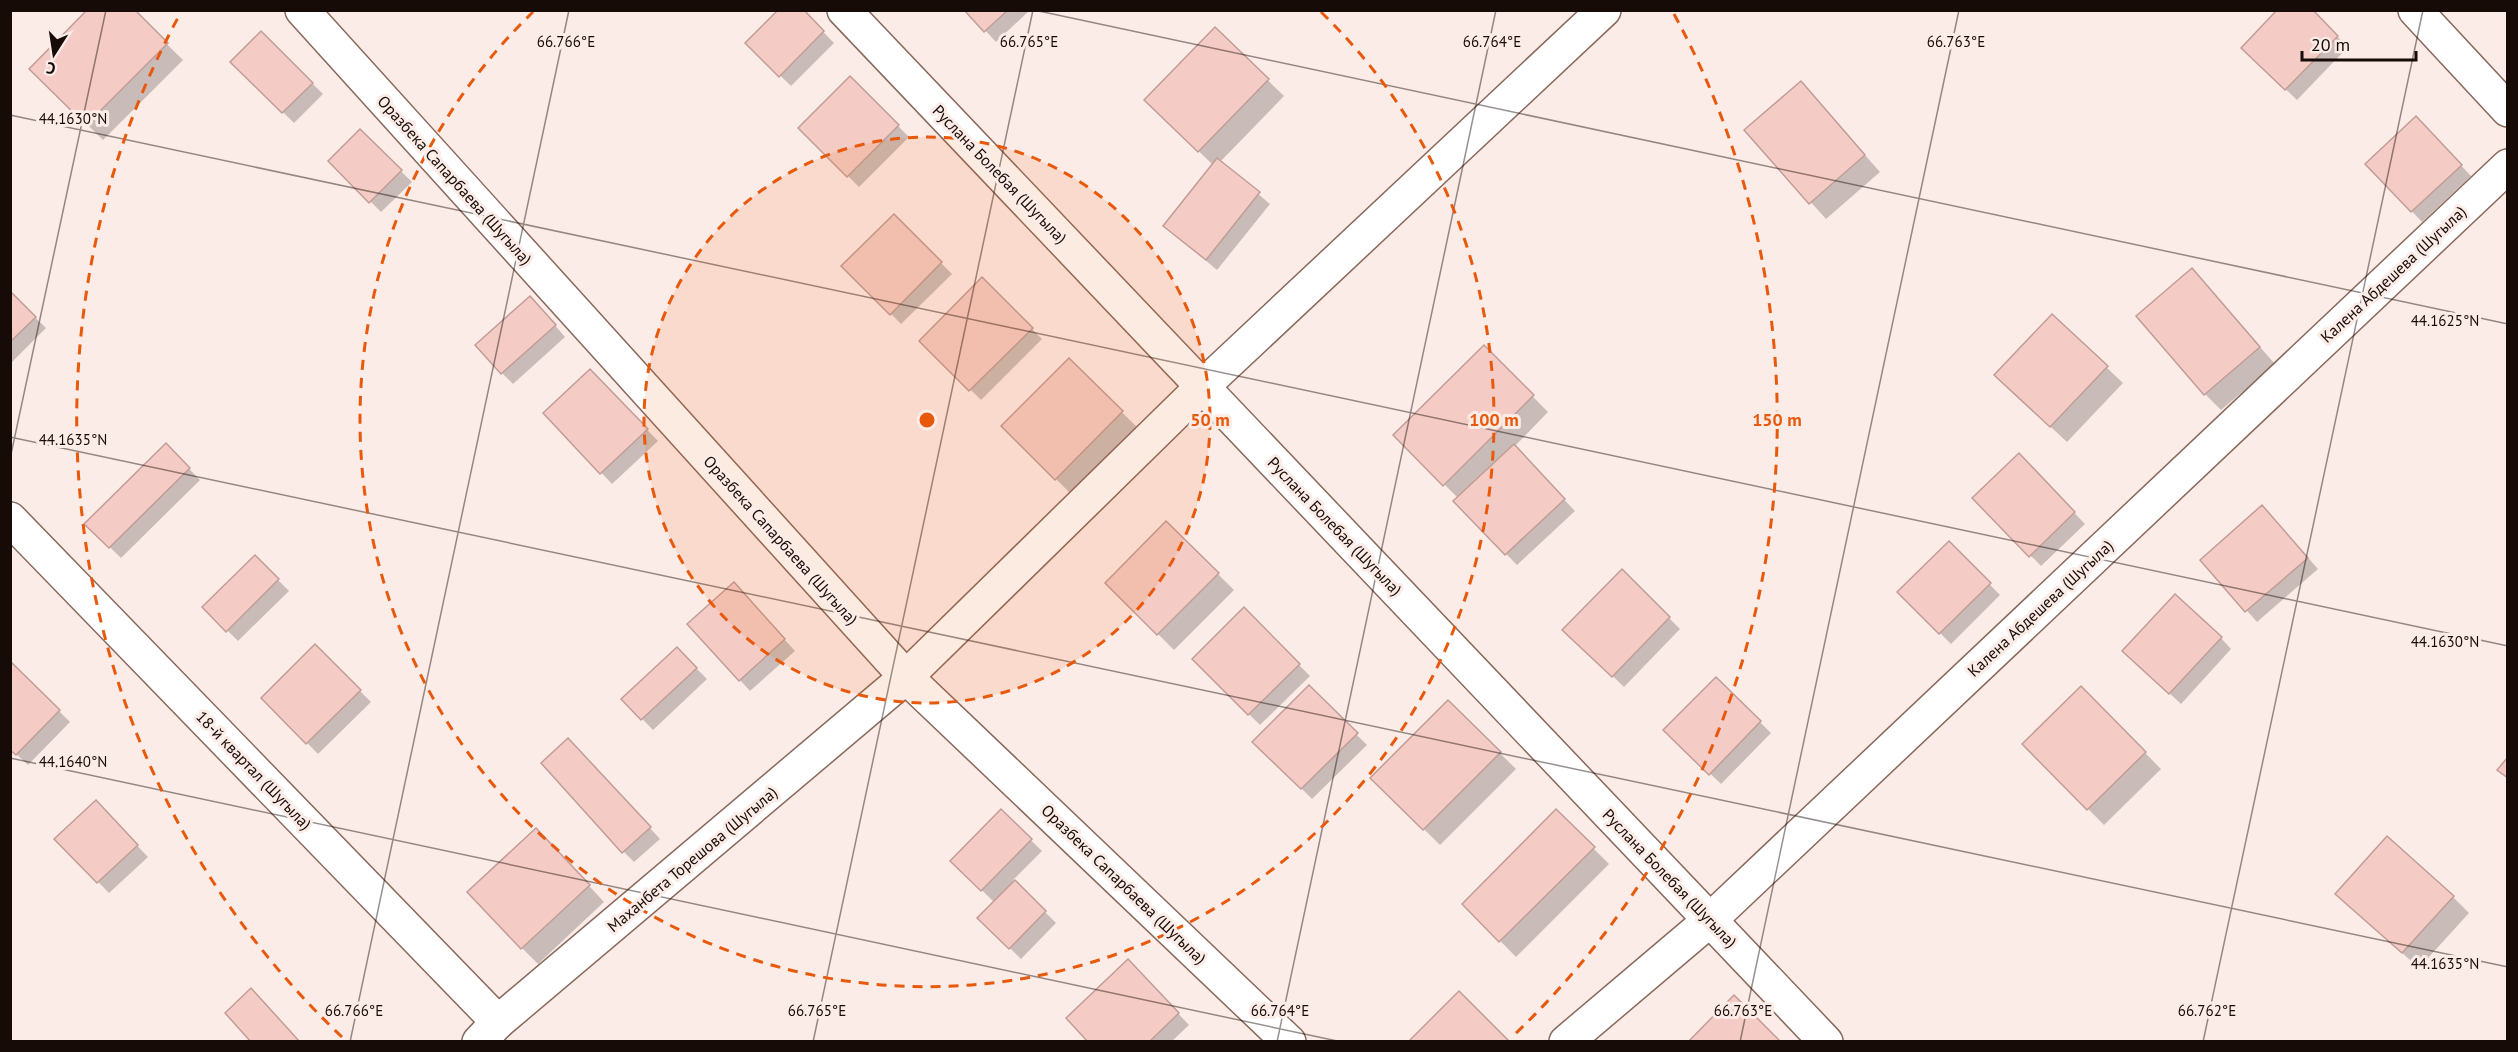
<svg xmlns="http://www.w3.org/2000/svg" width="2518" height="1052" viewBox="0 0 2518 1052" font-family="'PT Sans',sans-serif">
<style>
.shadow{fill:#0003}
.building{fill:#f4ccc5;stroke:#c29c96;stroke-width:1.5}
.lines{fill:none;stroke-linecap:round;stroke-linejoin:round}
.minor-casing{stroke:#89685c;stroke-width:36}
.minor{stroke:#fff;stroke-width:33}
.ticks{fill:none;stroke:#170b07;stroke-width:1.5;stroke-opacity:0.45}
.ring{fill:none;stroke:#e8590c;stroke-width:3;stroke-dasharray:10 8}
.labels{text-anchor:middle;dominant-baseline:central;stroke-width:6;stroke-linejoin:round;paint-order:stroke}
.street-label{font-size:16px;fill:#170b07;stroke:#fcece7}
.ticks-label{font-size:15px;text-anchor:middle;fill:#170b07;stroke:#fcece7;stroke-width:6;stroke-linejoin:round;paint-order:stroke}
.centre{fill:#e8590c;stroke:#fcece7;stroke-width:3}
.ring-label{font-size:18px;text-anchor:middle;font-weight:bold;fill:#e8590c;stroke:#fcece7;stroke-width:6;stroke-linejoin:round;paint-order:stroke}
</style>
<rect width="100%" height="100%" fill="#fcece7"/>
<g class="shadow">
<polygon points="132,10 183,60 103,140 31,69"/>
<polygon points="802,10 834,43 791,86 747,43"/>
<polygon points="966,10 1030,10 996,42"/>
<polygon points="2310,10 2348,47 2297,100 2243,48"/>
<polygon points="1215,29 1284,96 1220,162 1270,204 1217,270 1165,226 1213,165 1146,100"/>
<polygon points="261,33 323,94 294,123 232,62"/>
<polygon points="850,78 909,137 859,187 800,128"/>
<polygon points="1801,83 1880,172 1826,219 1746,130"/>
<polygon points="2427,129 2471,176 2422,222 2367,164"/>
<polygon points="360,131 412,182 381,212 330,161"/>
<polygon points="894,216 952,274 901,324 844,266"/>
<polygon points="2192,270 2275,364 2221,410 2205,394"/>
<polygon points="982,279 1042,339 981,400 921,341"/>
<polygon points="10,293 46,328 10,364"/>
<polygon points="541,309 565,337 513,384 502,373"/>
<polygon points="2052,316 2123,383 2067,442 2012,391"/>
<polygon points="1484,347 1548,412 1514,447 1575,511 1517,565 1455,501 1458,498 1395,435"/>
<polygon points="1069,360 1138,428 1072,495 1003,426"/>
<polygon points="590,371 658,441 612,484 545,413"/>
<polygon points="166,445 200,480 121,558 86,524"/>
<polygon points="2019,455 2085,524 2041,566 1974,498"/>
<polygon points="2273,518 2318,569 2257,622 2202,560"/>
<polygon points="1166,523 1234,590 1174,650 1107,583"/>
<polygon points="1949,543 2000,595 1951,644 1899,592"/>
<polygon points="255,557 289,591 238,641 204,607"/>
<polygon points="1622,571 1680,629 1624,687 1565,630"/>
<polygon points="744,595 795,651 750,691 740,680"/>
<polygon points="1244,610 1310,676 1260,725 1194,660"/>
<polygon points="2221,638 2231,649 2181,704 2135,661"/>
<polygon points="315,646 371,702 318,754 263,698"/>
<polygon points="677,649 707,679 653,730 623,699"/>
<polygon points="11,664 70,722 28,765 10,748"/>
<polygon points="1716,679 1771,733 1721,784 1665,730"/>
<polygon points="1309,687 1367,745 1312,799 1255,742"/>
<polygon points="2081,688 2161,769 2104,825 2024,744"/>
<polygon points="1448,702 1516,769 1440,845 1372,778"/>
<polygon points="579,751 660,839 634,862 623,851"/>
<polygon points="1001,811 1042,851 1013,880 1056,923 1021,959 979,918 996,904 952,861"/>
<polygon points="1556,811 1609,864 1516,957 1464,904"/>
<polygon points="106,813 148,857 109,893 57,839"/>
<polygon points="552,846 604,902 538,964 522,948"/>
<polygon points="2453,897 2469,913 2419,968 2353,909"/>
<polygon points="1139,972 1189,1025 1171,1042 1090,1042"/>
</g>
<g class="building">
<polygon points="87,10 135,10 168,43 86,125 29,69"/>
<polygon points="778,10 804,10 824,31 779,77 745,43"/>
<polygon points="964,10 1008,10 984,32"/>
<polygon points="2277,10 2313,10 2338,36 2285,90 2241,48"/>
<polygon points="1215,27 1269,79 1198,152 1144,100"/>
<polygon points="261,31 313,83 282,113 230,62"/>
<polygon points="850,76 899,125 847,177 798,128"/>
<polygon points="1801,81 1865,155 1809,204 1744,130"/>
<polygon points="2416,116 2462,165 2411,212 2365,164"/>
<polygon points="360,129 402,170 369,203 328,161"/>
<polygon points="1217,158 1260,192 1206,260 1163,226"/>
<polygon points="894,214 942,262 890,315 841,266"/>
<polygon points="2192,268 2260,347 2204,395 2136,316"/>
<polygon points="982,277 1033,328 969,391 919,341"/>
<polygon points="10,291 36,317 10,342"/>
<polygon points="530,296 556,325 501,374 475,345"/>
<polygon points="2052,314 2108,366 2050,427 1994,375"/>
<polygon points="1484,345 1534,395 1443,486 1393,435"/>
<polygon points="1069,358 1123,411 1055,480 1001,426"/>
<polygon points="590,369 648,429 600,474 543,413"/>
<polygon points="166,443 190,468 109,548 84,524"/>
<polygon points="1514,444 1565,499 1505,555 1453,501"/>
<polygon points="2019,453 2075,512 2029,557 1972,498"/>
<polygon points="2262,505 2308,558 2245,612 2200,560"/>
<polygon points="1166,521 1219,573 1157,635 1105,583"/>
<polygon points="1949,541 1991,583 1939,634 1897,592"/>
<polygon points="255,555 279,579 226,632 202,607"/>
<polygon points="1622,569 1670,617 1612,677 1562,630"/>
<polygon points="734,582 785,639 739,681 687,624"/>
<polygon points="2175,594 2222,637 2169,694 2122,651"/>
<polygon points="1244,607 1300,664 1248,715 1192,659"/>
<polygon points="315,644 361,690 306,744 261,698"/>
<polygon points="677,647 697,668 641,720 621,699"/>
<polygon points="11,662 60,710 16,755 10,750"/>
<polygon points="1716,677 1761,721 1709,775 1663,730"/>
<polygon points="1309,685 1358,733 1301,789 1252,742"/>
<polygon points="2081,686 2146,752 2087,810 2022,744"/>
<polygon points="1448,700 1501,752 1423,830 1370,778"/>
<polygon points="568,738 651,827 622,853 541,763"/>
<polygon points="2508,757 2508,778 2497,770"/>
<polygon points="96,800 138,845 97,883 54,839"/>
<polygon points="1001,809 1032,839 981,891 950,861"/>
<polygon points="1556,809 1595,847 1499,942 1462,904"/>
<polygon points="536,828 590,885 521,949 467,892"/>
<polygon points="2387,836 2454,896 2402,953 2335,894"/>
<polygon points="1015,880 1046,911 1009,949 977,918"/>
<polygon points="1128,959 1179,1013 1149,1042 1088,1042 1066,1018"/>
<polygon points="251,988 300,1042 251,1042 225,1013"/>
<polygon points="1459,991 1510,1042 1408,1042"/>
<polygon points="1734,995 1781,1042 1688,1042"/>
</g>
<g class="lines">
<g class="minor-casing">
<g id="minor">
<polyline points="302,10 906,677 1289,1042"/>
<polyline points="844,10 1826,1042"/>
<polyline points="2415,10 2508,110"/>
<polyline points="10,519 498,1022"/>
<polyline points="479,1042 498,1022 906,677 1202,387 1604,10"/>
<polyline points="1566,1042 1710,920 2508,166"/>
</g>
</g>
<use href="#minor" class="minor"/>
</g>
<path class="ticks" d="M1034,10L2508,324M10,115L2508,646M10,437L2508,967M10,459L106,10M10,758L1342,1042M350,1042L569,10M813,1042L1033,10M1277,1042L1496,10M1740,1042L1959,10M2203,1042L2423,10"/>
<circle cx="927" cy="420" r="283" fill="#e8590c" fill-opacity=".12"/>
<g class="ring">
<circle cx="927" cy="420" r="283"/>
<path d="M1321 12A567 567 0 1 1 533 12"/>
<path d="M342 1037A850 850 0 0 1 180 14M1674 14A850 850 0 0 1 1512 1037"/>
</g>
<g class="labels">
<g class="street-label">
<text transform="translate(1000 174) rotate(46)">Руслана Болебая (Шугыла)</text>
<text transform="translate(455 180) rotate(48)">Оразбека Сапарбаева (Шугыла)</text>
<text transform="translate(2393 274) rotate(-43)">Калена Абдешева (Шугыла)</text>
<text transform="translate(1335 526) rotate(46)">Руслана Болебая (Шугыла)</text>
<text transform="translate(781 540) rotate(48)">Оразбека Сапарбаева (Шугыла)</text>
<text transform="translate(2040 608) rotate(-43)">Калена Абдешева (Шугыла)</text>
<text transform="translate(254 770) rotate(46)">18-й квартал (Шугыла)</text>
<text transform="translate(692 859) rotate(-40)">Маханбета Торешова (Шугыла)</text>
<text transform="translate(1670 878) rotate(46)">Руслана Болебая (Шугыла)</text>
<text transform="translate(1124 884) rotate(44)">Оразбека Сапарбаева (Шугыла)</text>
</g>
</g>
<g class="ticks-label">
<text x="566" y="47">66.766°E</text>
<text x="1029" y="47">66.765°E</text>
<text x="1492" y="47">66.764°E</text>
<text x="1956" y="47">66.763°E</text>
<text x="73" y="124">44.1630°N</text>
<text x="2445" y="326">44.1625°N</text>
<text x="73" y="445">44.1635°N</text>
<text x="2445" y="647">44.1630°N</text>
<text x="73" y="767">44.1640°N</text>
<text x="2445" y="969">44.1635°N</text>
<text x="354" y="1016">66.766°E</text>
<text x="817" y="1016">66.765°E</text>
<text x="1280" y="1016">66.764°E</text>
<text x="1743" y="1016">66.763°E</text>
<text x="2207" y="1016">66.762°E</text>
</g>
<circle cx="927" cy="420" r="9" class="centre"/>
<g class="ring-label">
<text x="1210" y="426">50 m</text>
<text x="1494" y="426">100 m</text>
<text x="1777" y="426">150 m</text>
</g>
<rect width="2518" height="1052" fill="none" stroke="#170b07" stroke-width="24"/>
<g transform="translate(54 54) rotate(192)" stroke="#fcece7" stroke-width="4.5" paint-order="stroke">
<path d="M0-4.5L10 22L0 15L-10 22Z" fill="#170b07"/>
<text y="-9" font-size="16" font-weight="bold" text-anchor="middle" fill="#170b07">С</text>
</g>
<path d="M2302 51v9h114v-9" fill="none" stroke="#170b07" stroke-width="3"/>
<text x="2311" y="51" font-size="18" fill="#170b07" stroke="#fcece7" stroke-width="4.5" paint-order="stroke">20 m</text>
</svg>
